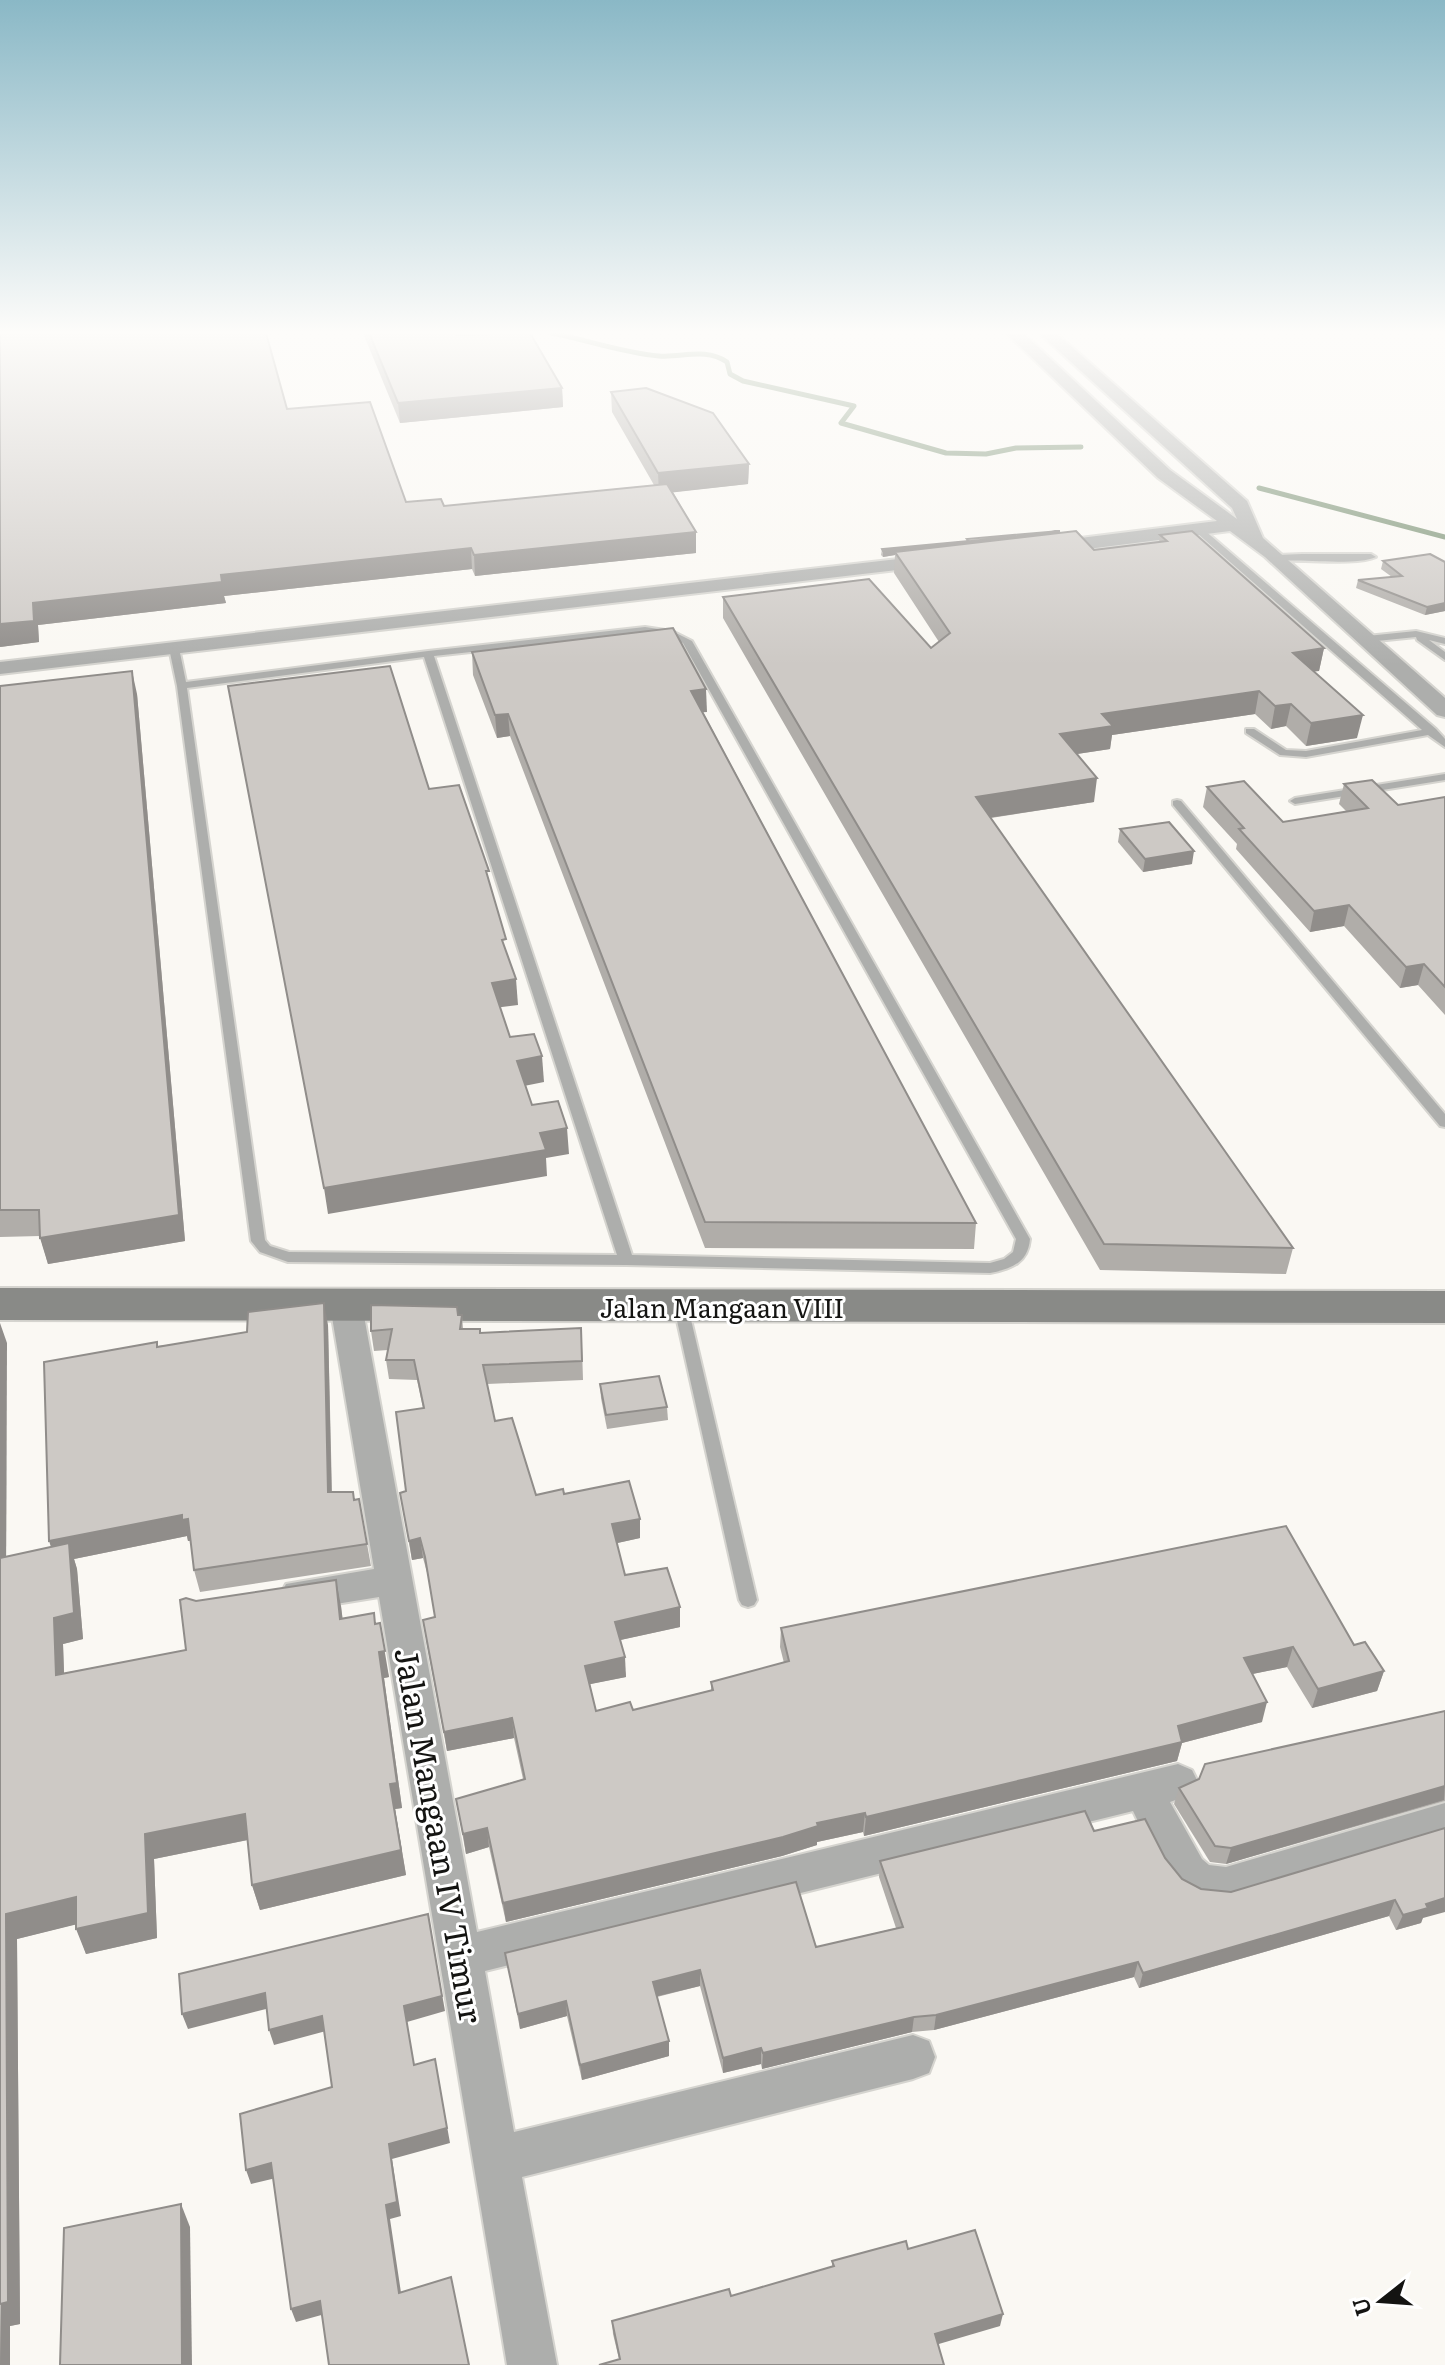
<svg xmlns="http://www.w3.org/2000/svg" width="1445" height="2365" font-family="Literata,serif">
<rect width="100%" height="100%" fill="#faf8f3"/>
<g fill="none" stroke-linecap="round" stroke-linejoin="round">
<g stroke="#748c6d" stroke-width="5">
<path d="M552,333C587,340 624,353 659,356C682,358 705,347 727,362L730,374L743,381L854,406L841,423L946,453L986,454L1016,448L1081,447"/>
<polyline points="1259,488 1445,537"/>
</g>
<defs>
<g id="lane">
<polygon points="1197,529 1203,529 1436,729 1445,739 1445,747 1428,735 1306,757 1280,755 1246,733 1246,729 1254,729 1286,750 1306,751 1422,730 1197,533"/>
<path d="M1302,554H1371L1376,557C1357,566 1302,559 1278,561L1273,558L1278,555Z"/>
<path d="M645,627L672,631L692,641L1030,1239C1028,1263 1011,1269 990,1273L626,1265L288,1262L260,1252L251,1241L177,686L169,648L174,645L179,648L186,682L428,651ZM645,633L667,636L683,643L1016,1239L1013,1252L1004,1259L990,1263L632,1255L434,656ZM424,657L617,1255L289,1252L270,1246L265,1240L187,688Z"/>
<polygon points="1416,631 1445,638 1445,644 1429,640 1445,652 1445,660 1417,640 1416,637 1367,642 1362,639 1367,636"/>
<polygon points="1445,774 1445,780 1295,804 1290,801 1295,798"/>
<polygon points="1177,800 1181,801 1445,1114 1445,1127 1440,1126 1173,805 1173,801"/>
<polygon points="681,1302 686,1303 688,1307 757,1600 754,1605 748,1607 742,1605 739,1600 674,1307 676,1303"/>
</g>
<g id="street">
<polygon points="1006,333 1023,333 1170,470 1237,519 1232,508 1039,333 1056,333 1247,501 1263,538 1445,698 1445,717 1437,715 1265,557 1230,531 1048,554 1041,552 1038,548 1041,544 1048,542 1217,521 1158,478"/>
<polygon points="933,555 940,557 943,561 940,565 0,674 0,662"/>
<path d="M346,1294L357,1297L362,1305L477,1932L1178,1764L1192,1770L1198,1782L1192,1794L1170,1802L1202,1859L1209,1865L1226,1867L1445,1803V1839L1226,1905C1213,1904 1200,1904 1188,1898C1165,1887 1145,1834 1133,1811L485,1971L514,2132L913,2035L929,2041L935,2057L929,2073L913,2079L522,2177L557,2365H507L379,1597L299,1610L286,1606L280,1595L286,1584L374,1569L330,1305L335,1297Z"/>
</g>
<polygon id="secondary" points="0,1288 1445,1291 1445,1323 0,1320"/>
</defs>
<use href="#lane" stroke="#d5d4cf" stroke-width="4"/>
<use href="#street" stroke="#d5d4cf" stroke-width="4"/>
<use href="#secondary" stroke="#d5d4cf" stroke-width="4"/>
<use href="#lane" fill="#adaeac" fill-rule="evenodd"/>
<use href="#street" fill="#adaeac" fill-rule="evenodd"/>
<use href="#secondary" fill="#898a87" fill-rule="evenodd"/>
</g>
<g fill="#b0ada9">
<polygon points="363,333 455,333 562,388 563,407 400,423"/>
<polygon points="611,392 749,464 748,484 673,492 696,532 696,553 475,576 472,569 224,596 226,603 38,625 39,642 0,647 287,409 406,502 444,506 654,485 612,412"/>
<polygon points="1060,531 1059,533 1094,550 1159,542 1160,535 1324,648 1319,671 1314,671 1357,738 1306,746 1286,726 1271,729 1255,714 1112,735 1110,749 1077,754 1094,802 991,818 1293,1248 1286,1274 1100,1270 723,618 723,597 931,648 939,642 894,573 895,555 883,557 881,555 882,549 966,541 967,539"/>
<polygon points="1383,561 1445,562 1445,611 1425,615 1356,588 1358,580 1392,577 1381,569"/>
<polygon points="472,652 707,712 703,712 976,1223 974,1249 705,1248 510,736 497,738 473,675"/>
<polygon points="0,686 137,694 185,1241 48,1264 40,1236 0,1237"/>
<polygon points="1344,784 1398,805 1445,797 1445,1015 1418,985 1400,988 1344,926 1310,932 1236,849 1237,844 1203,807 1207,787 1283,822 1347,812 1339,804"/>
<polygon points="1120,829 1192,864 1143,872 1118,842"/>
<polygon points="458,1315 462,1315 463,1329 480,1329 480,1333 582,1348 583,1380 487,1384 495,1421 536,1495 564,1494 640,1519 640,1538 617,1543 625,1575 680,1627 620,1640 626,1677 590,1684 596,1711 633,1710 711,1690 711,1682 784,1663 780,1647 781,1628 1354,1645 1384,1671 1377,1691 1312,1708 1287,1667 1252,1674 1262,1722 1182,1743 1177,1761 864,1836 863,1832 817,1842 817,1845 782,1856 506,1922 489,1847 466,1854 456,1799 523,1779 514,1738 447,1751 426,1640 435,1618 428,1576 423,1558 412,1560 400,1493 406,1491 423,1408 417,1380 389,1379 386,1360 388,1350 374,1351 371,1331"/>
<polygon points="328,1325 332,1492 354,1500 359,1499 371,1566 200,1592 194,1570 191,1541 188,1541 187,1536 74,1559 77,1569 83,1639 63,1644 64,1673 186,1650 196,1601 341,1606 342,1619 376,1624 389,1677 384,1678 402,1808 395,1809 406,1875 260,1910 252,1885 248,1840 154,1859 157,1938 86,1954 76,1924 17,1939 20,2324 10,2326 0,2365 7,1343 6,1557 51,1547 157,1342 158,1346"/>
<polygon points="600,1384 667,1407 668,1420 607,1429 601,1398"/>
<polygon points="1445,1711 1445,1801 1226,1864 1210,1862 1174,1804 1179,1788"/>
<polygon points="1445,1828 1421,1923 1396,1930 1389,1916 1139,1988 1134,1977 934,2030 912,2032 762,2069 761,2064 723,2073 700,1986 657,1997 669,2041 669,2056 582,2080 567,2016 520,2029 508,1968 505,1953 816,1947 896,1928 879,1877 880,1861 1094,1831 1165,1858 1182,1879 1201,1889 1231,1892"/>
<polygon points="908,2249 1000,2326 619,2359 613,2334 612,2321 731,2296 832,2267 832,2261"/>
</g>
<g fill="#908d8a">
<polygon points="562,388 563,407 400,423 398,403"/>
<polygon points="749,464 748,484 659,494 658,473"/>
<polygon points="1060,531 1059,536 895,552 895,555 883,557 883,551"/>
<polygon points="696,532 696,553 475,576 474,555"/>
<polygon points="471,548 472,569 224,596 226,603 38,625 39,642 0,647 0,624 33,603 221,575"/>
<polygon points="1445,603 1445,611 1425,615 1427,607"/>
<polygon points="1324,648 1319,671 1289,675 1293,653"/>
<polygon points="132,671 137,694 185,1241 48,1264 40,1238"/>
<polygon points="706,689 707,712 692,713 691,691"/>
<polygon points="1259,691 1255,714 1112,735 1110,749 1057,757 1060,734 1102,714"/>
<polygon points="1291,704 1286,726 1271,729 1275,706"/>
<polygon points="508,714 510,736 497,738 495,715"/>
<polygon points="1363,715 1357,738 1306,746 1311,723"/>
<polygon points="1097,778 1094,802 974,820 976,797"/>
<polygon points="1194,851 1192,864 1143,872 1145,859"/>
<polygon points="1349,905 1344,926 1310,932 1314,911"/>
<polygon points="1424,964 1418,985 1400,988 1406,967"/>
<polygon points="516,979 518,1005 494,1008 492,983"/>
<polygon points="542,1056 544,1082 519,1087 517,1061"/>
<polygon points="567,1128 569,1154 546,1158 547,1176 328,1214 324,1188 540,1133"/>
<polygon points="324,1303 328,1325 332,1513 328,1492"/>
<polygon points="0,1323 7,1343 6,1585 0,1570"/>
<polygon points="182,1515 188,1519 194,1540 188,1541 187,1536 74,1559 77,1569 83,1639 63,1644 65,1701 56,1675 54,1618 56,1562 49,1541"/>
<polygon points="640,1519 640,1538 613,1544 612,1524"/>
<polygon points="420,1538 423,1558 412,1560 409,1541"/>
<polygon points="336,1580 341,1606 346,1645 340,1619"/>
<polygon points="680,1607 680,1627 616,1641 615,1622"/>
<polygon points="380,1623 389,1677 384,1678 402,1808 395,1809 406,1875 260,1910 252,1885 390,1784 379,1652"/>
<polygon points="1293,1647 1287,1667 1238,1677 1244,1658"/>
<polygon points="625,1657 626,1677 586,1685 585,1666"/>
<polygon points="1384,1671 1377,1691 1312,1708 1318,1689"/>
<polygon points="1267,1702 1262,1722 1182,1743 1177,1761 864,1836 866,1817 1178,1726"/>
<polygon points="512,1718 514,1738 447,1751 444,1732"/>
<polygon points="1445,1786 1444,1800 1226,1864 1231,1848"/>
<polygon points="865,1813 863,1832 817,1842 817,1845 782,1856 506,1922 503,1903 817,1823"/>
<polygon points="245,1814 252,1839 154,1859 157,1938 86,1954 76,1929 145,1834"/>
<polygon points="487,1828 489,1847 466,1854 463,1834"/>
<polygon points="76,1897 86,1922 17,1939 20,2324 10,2326 10,2365 0,2365 6,1914"/>
<polygon points="1445,1898 1445,1912 1423,1918 1421,1923 1396,1930 1403,1915 1426,1904"/>
<polygon points="1395,1900 1389,1916 1139,1988 1143,1973"/>
<polygon points="428,1914 445,2011 407,2022 404,2006"/>
<polygon points="1138,1962 1134,1977 934,2030 936,2015"/>
<polygon points="700,1970 700,1986 654,1997 653,1982"/>
<polygon points="265,1993 270,2008 188,2029 182,2014"/>
<polygon points="566,2001 567,2016 520,2029 518,2014"/>
<polygon points="322,2016 326,2031 274,2045 269,2030"/>
<polygon points="914,2017 912,2032 762,2069 763,2053"/>
<polygon points="669,2041 669,2056 582,2080 580,2065"/>
<polygon points="761,2048 761,2064 723,2073 723,2058"/>
<polygon points="435,2059 450,2143 392,2159 401,2216 390,2219 403,2306 399,2293 386,2205 389,2144"/>
<polygon points="271,2163 276,2178 251,2184 246,2170"/>
<polygon points="181,2204 190,2227 192,2365 182,2365"/>
<polygon points="320,2301 325,2314 296,2322 291,2309"/>
<polygon points="1003,2314 1000,2326 932,2346 935,2334"/>
</g>
<g fill="#cdc9c5" stroke="#908d8a" stroke-width="2">
<polygon points="0,333 266,333 287,409 370,402 406,502 441,499 444,506 667,484 696,532 474,555 471,548 221,575 222,582 33,603 34,621 0,624"/>
<polygon points="369,333 455,333 456,335 530,333 562,388 398,403"/>
<polygon points="646,388 713,413 749,464 658,473 611,392"/>
<polygon points="1060,531 883,551 882,549 969,541 967,539"/>
<polygon points="1076,531 1094,550 1167,541 1160,535 1192,531 1324,648 1293,653 1363,715 1311,723 1291,704 1275,706 1259,691 1102,714 1113,726 1060,734 1097,778 976,797 1293,1248 1104,1244 723,597 869,579 931,648 950,633 895,552"/>
<polygon points="1430,554 1445,562 1445,603 1427,607 1358,580 1402,576 1383,561"/>
<polygon points="673,628 706,689 691,691 976,1223 705,1222 508,714 495,715 472,652"/>
<polygon points="390,666 429,789 459,785 489,871 486,871 506,939 502,940 516,979 492,983 510,1037 534,1034 542,1056 517,1061 532,1105 558,1101 567,1128 540,1133 546,1150 324,1188 228,686"/>
<polygon points="132,671 179,1215 40,1238 39,1210 0,1210 0,686"/>
<polygon points="1372,780 1398,805 1445,797 1445,987 1424,964 1406,967 1349,905 1314,911 1239,829 1244,828 1207,787 1244,781 1283,822 1368,808 1344,784"/>
<polygon points="1169,822 1194,851 1145,859 1120,829"/>
<polygon points="324,1303 328,1492 353,1492 354,1500 359,1499 367,1544 194,1570 188,1519 182,1520 182,1515 49,1541 44,1362 157,1342 157,1347 247,1332 248,1312"/>
<polygon points="371,1305 457,1307 458,1315 462,1315 460,1329 480,1329 480,1333 581,1328 582,1361 483,1365 495,1421 512,1418 536,1495 563,1489 564,1494 629,1481 640,1519 612,1524 625,1575 667,1568 680,1607 615,1622 625,1657 585,1666 596,1711 630,1702 633,1710 713,1690 711,1682 789,1661 781,1628 1286,1526 1354,1645 1365,1642 1384,1671 1318,1689 1293,1647 1244,1658 1267,1702 1178,1726 1182,1742 866,1817 865,1813 817,1823 818,1826 783,1837 503,1903 487,1828 463,1834 456,1799 525,1779 512,1718 444,1732 423,1620 435,1617 425,1557 420,1538 409,1541 400,1493 406,1491 396,1412 424,1408 414,1360 386,1360 392,1329 371,1331"/>
<polygon points="659,1376 667,1407 606,1415 600,1384"/>
<polygon points="69,1543 74,1613 54,1618 56,1675 186,1650 180,1600 186,1598 196,1601 336,1580 340,1619 374,1613 375,1624 380,1623 385,1651 379,1652 397,1783 390,1784 401,1850 252,1885 245,1814 145,1834 148,1913 76,1929 76,1897 6,1914 8,2302 0,2304 0,1558"/>
<polygon points="1445,1711 1445,1786 1231,1848 1215,1846 1179,1788 1199,1779 1205,1764"/>
<polygon points="1085,1811 1094,1831 1145,1819 1165,1858 1182,1879 1201,1889 1231,1892 1445,1828 1445,1898 1426,1904 1428,1908 1403,1915 1395,1900 1143,1973 1138,1962 936,2015 914,2017 763,2053 761,2048 723,2058 700,1970 653,1982 669,2041 580,2065 566,2001 518,2014 505,1953 796,1882 816,1947 903,1927 880,1861"/>
<polygon points="428,1914 442,1996 404,2006 414,2065 435,2059 447,2128 389,2144 397,2202 386,2205 399,2293 451,2277 469,2365 329,2365 320,2301 291,2309 271,2163 246,2170 240,2114 332,2087 322,2016 269,2030 265,1993 182,2014 179,1974"/>
<polygon points="181,2204 182,2365 60,2365 64,2228"/>
<polygon points="975,2230 1003,2314 935,2334 944,2365 599,2365 620,2359 612,2321 729,2289 731,2296 834,2266 832,2261 906,2241 908,2249"/>
</g>
<linearGradient id="sky" x2="0" y2="1"><stop stop-color="#8ab8c6"/><stop offset="0.5" stop-color="#fdfcfa"/><stop offset="1" stop-color="#fdfcfa" stop-opacity="0"/></linearGradient>
<rect width="1445" height="665" fill="url(#sky)"/>
<g text-anchor="middle" dominant-baseline="central" stroke-width="6" stroke-linejoin="round" paint-order="stroke">
<g font-size="26" fill="#141412" stroke="#fff">
<text x="722" y="1306">Jalan Mangaan VIII</text>
</g>
<g font-size="32" fill="#141412" stroke="#fff">
<text transform="translate(441 1835) rotate(80)">Jalan Mangaan IV Timur</text>
</g>
</g>
<g transform="translate(1381 2301) rotate(253)" stroke="#ffffff" stroke-width="6" paint-order="stroke">
<path d="M0-6L14 30L0 20L-14 30Z" fill="#141412"/>
<text y="-12" font-size="22" font-weight="bold" text-anchor="middle" fill="#141412">U</text>
</g>
</svg>
